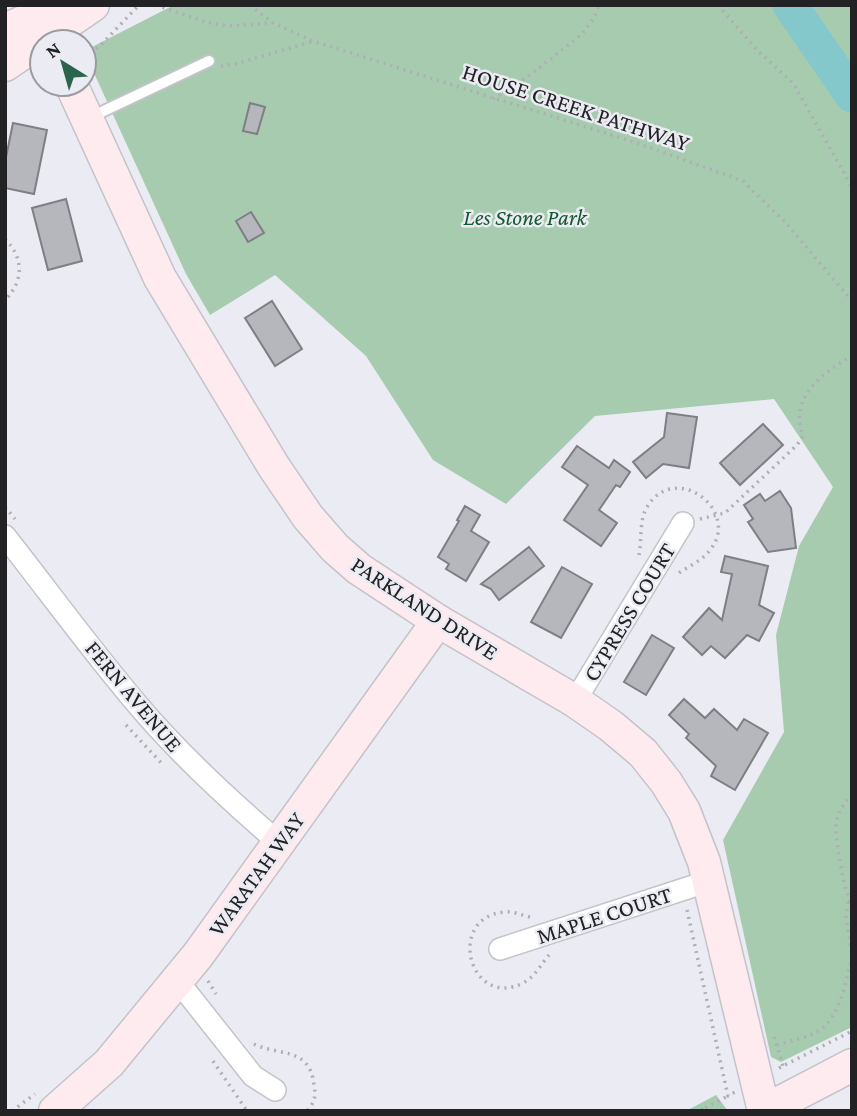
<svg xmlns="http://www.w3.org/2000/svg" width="857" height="1116" font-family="'Crimson Pro',serif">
<defs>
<pattern id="grass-tufts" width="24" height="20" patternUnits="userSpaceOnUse" patternTransform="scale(1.75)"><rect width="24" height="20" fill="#a7cbaf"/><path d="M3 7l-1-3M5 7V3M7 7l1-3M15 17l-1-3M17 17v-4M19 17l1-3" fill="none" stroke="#8fae96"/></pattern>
</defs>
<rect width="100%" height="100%" fill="#ebebf3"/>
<polygon fill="url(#grass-tufts)" points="716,1095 728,1111 686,1111"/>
<polygon fill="#a7cbaf" points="174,5 852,5 852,1027 781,1062 771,1057 723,840 784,732 776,635 799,546 833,487 774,399 595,416 506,504 433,460 366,356 275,275 210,315 186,274 88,60 92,47"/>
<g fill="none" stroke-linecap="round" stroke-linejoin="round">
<polyline stroke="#85c8cc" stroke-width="35" points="790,5 852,95"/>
</g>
<g fill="#b6b6bd" stroke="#7e7e84" stroke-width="2">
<polygon points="250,103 265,107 257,134 243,131"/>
<polygon points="13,123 47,130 34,194 5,188 5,162"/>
<polygon points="66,199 82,261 48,270 32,208"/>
<polygon points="251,212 264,233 248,242 236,221"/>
<polygon points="272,301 302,349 275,366 245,318"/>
<polygon points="667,413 697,417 689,468 663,464 646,478 633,462 664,437"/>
<polygon points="763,424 783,445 740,485 720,463"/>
<polygon points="577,446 609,468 614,460 630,472 620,487 616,485 599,510 617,523 601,546 564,520 588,485 562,467"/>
<polygon points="780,491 791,508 796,548 768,552 748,522 753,519 744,505 760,494 765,501"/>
<polygon points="465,506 480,515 471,531 489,542 466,581 446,569 449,564 438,557 459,521 457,520"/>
<polygon points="529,547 544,566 499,600 491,589 481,584"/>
<polygon points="725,556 768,566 759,605 774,613 759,641 747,635 725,658 711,646 702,655 683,637 709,608 722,620 732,574 721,572"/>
<polygon points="562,567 592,584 561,638 531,622"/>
<polygon points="652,635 674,648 646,695 624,682"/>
<polygon points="684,699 705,718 714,709 737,730 744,719 768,733 735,790 711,776 716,766 686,738 689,734 669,715"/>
</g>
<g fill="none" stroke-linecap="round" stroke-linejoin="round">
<defs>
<polyline id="lane" points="91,117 209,61"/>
<g id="street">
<path d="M5,536C49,592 91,650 137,704C179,754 228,799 278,842"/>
<polyline points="575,701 683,523"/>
<polyline points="500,949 709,881"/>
<polyline points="177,980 253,1076 275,1090"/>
</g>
<g id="secondary">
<polyline points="5,30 61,5"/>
<polyline points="5,65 93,5"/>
<polyline points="71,84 160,278 274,467 308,517 335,548 359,569 438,621 575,701 611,726 643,753 666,782 684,811 704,862 764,1111"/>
<polyline points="55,1111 109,1063 198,955 438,621"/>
<polyline points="764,1111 852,1065"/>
</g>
</defs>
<use href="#lane" stroke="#c3c3ca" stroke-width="14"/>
<use href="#street" stroke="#c3c3ca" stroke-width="24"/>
<use href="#secondary" stroke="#c3c3ca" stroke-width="35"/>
<g stroke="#aeaeb4" stroke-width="3.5" stroke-dasharray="2 5" stroke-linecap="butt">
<polyline points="156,5 206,22 228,26 271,23"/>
<polyline points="250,5 273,23 313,41 637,143 743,181 785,222 852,301"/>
<polyline points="718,5 757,50 793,83 852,187"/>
<polyline points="84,56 99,47 139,5"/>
<polyline points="221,66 235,64 311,42"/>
<polyline points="37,75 42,83"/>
<polyline points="493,99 530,75 581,35 594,18 599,5"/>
<path d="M5,239C24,258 24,281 5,300"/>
<polyline points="5,507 15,519"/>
<path d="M700,519L725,513L797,445L803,436C788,399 822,373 852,356"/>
<path d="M639,555C642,540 639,520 647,507C675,460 742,511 710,550C702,561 687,567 676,575"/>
<polyline points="126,725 164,766"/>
<path d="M852,794C844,803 839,811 836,823C834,833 845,897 852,905"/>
<polyline points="848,902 846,917 852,955"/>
<polyline points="687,910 728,1096 735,1092"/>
<path d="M530,917C521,915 513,911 504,912C445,918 470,1010 523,983C535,977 541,964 549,955"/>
<polyline points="208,981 216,994"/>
<polyline points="774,1037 783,1066"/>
<path d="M254,1044C277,1056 310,1046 314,1085C316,1096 315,1102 307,1111"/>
<path d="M777,1045C790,1041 807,1038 818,1031C841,1017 845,982 852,958"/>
<polyline points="213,1061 247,1111"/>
<polyline points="779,1068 852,1031"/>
<polyline points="12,1111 35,1094"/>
<polyline points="699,1111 728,1096"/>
</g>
<use href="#lane" stroke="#fff" stroke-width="10"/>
<use href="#street" stroke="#fff" stroke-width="21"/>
<use href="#secondary" stroke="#fdebef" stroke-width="32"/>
</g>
<g text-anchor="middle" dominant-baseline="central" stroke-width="5" stroke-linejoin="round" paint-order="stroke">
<g font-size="23" fill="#222225" stroke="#ebebf3">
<text transform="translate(576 107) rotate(18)">HOUSE CREEK PATHWAY</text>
<text transform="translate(425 608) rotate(33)">PARKLAND DRIVE</text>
<text transform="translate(629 612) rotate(-59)">CYPRESS COURT</text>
<text transform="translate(134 696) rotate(50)">FERN AVENUE</text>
<text transform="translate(256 874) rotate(-54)">WARATAH WAY</text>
<text transform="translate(604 915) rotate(-18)">MAPLE COURT</text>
</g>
<g font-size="23" font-style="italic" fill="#12582c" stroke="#ebebf3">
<text x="525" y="217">Les Stone Park</text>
</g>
</g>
<rect width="857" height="1116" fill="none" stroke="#222225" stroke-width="14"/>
<g transform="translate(63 63) rotate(323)"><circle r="33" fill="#ebebf3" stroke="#9b9ba1" stroke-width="2"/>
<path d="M0-5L12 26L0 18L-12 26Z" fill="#2b644c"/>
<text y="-10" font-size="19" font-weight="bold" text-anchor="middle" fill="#222225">N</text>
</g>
</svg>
